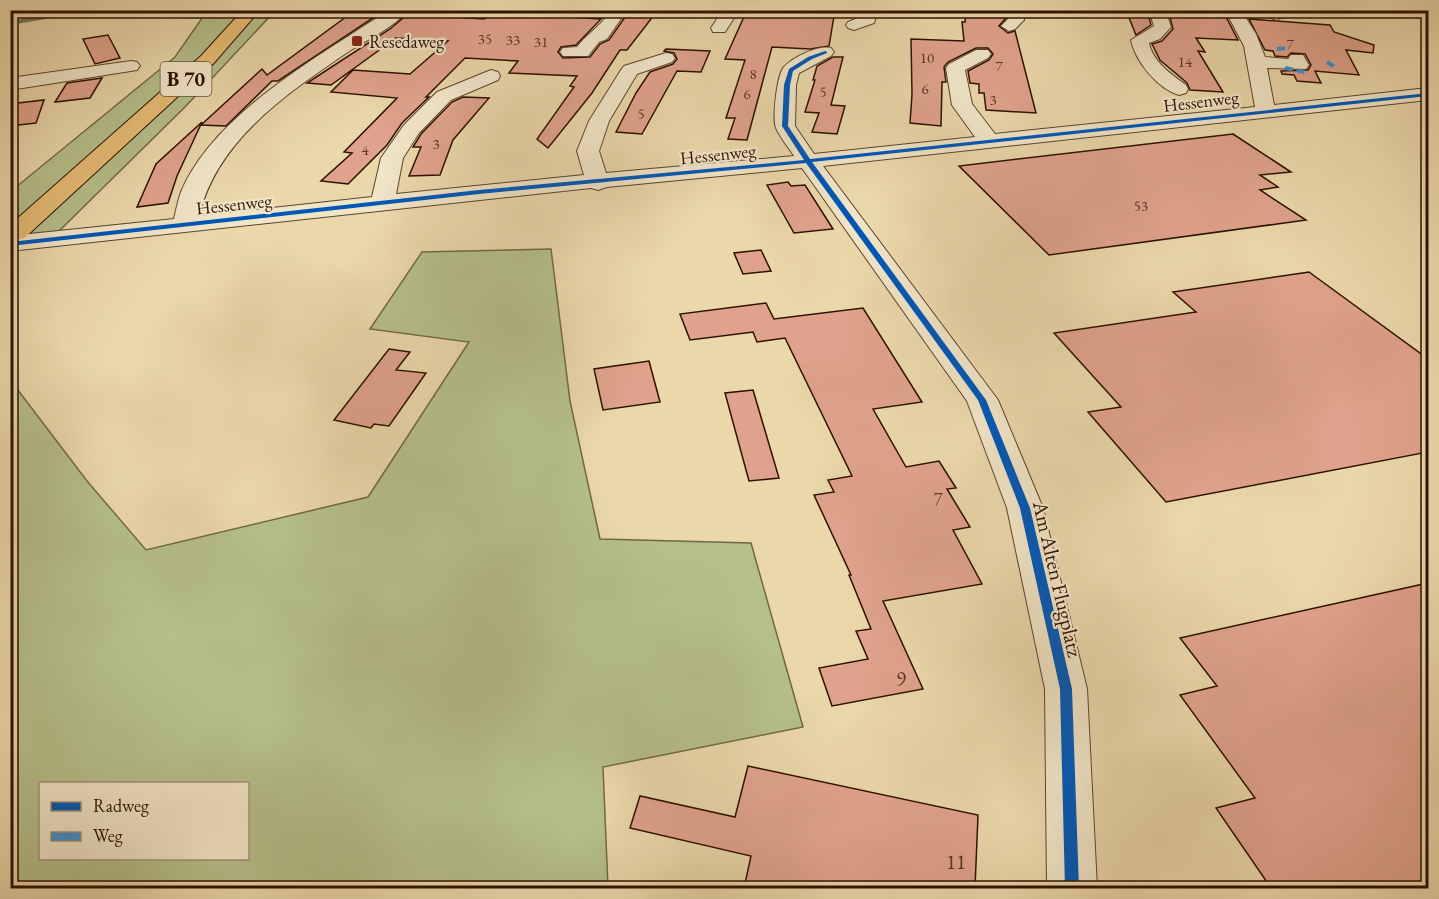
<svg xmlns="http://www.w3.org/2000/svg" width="1439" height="899" font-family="'EB Garamond',serif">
<rect width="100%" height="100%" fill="#ead7aa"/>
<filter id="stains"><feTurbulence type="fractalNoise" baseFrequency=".00333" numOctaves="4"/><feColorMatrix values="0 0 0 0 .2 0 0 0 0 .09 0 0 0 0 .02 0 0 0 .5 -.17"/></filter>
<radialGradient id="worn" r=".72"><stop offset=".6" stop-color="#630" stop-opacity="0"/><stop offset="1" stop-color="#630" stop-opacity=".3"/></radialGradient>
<g fill="#b5bf8a" stroke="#726845" stroke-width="1.5" fill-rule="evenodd">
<polygon points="207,11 275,11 185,107 57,233 11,237 10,192 175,57"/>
<path d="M551,249L570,401L600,539L751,543L803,727L603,767L608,888H11V381L87,481L146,550L368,497L469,342L370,329L422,252ZM40,784H248V858H40Z"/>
</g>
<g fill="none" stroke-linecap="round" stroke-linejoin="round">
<polyline stroke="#6e7567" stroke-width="4" points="10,23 87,10"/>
</g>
<g fill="#dfa28c" stroke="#2e1000" stroke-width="1.5">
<polygon points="493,10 558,12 567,17 601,19 576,45 561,47 558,52 563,58 590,57 600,44 609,40 630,10 658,10 627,50 620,50 592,93 548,148 537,139 574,87 570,86 577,76 509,73 518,61 465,58 426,97 429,97 402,123 387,145 348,184 321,181 352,153 344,152 397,98 331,92 353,70 410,74 448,41 396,38 331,85 307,83 390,29 408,14 484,19"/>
<polygon points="747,10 835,10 829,46 810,49 772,47 747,140 728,139 735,118 726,118 745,60 725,59"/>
<polygon points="966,10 1005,10 1006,18 999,26 1008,33 1015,31 1036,113 986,110 984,93 979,93 979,84 970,83 968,71 989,60 993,54 988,48 976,48 948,62 944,67 946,82 942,82 941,126 910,123 912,94 911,39 964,41 962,22 965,22"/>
<polygon points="1131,10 1147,10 1151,25 1136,35 1128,15 1133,15"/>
<polygon points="1168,10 1210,10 1214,16 1226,17 1238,40 1196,38 1205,52 1198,51 1223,92 1190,90 1187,83 1160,60 1152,44 1162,41 1173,29"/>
<polygon points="350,14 376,16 278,81 272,81 226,126 201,125 262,69 267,75"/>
<polygon points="1249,19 1330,25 1334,32 1374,45 1373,53 1346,50 1359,75 1315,71 1321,83 1297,81 1294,75 1282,74 1281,71 1308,70 1311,65 1305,54 1291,53 1287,57 1275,56 1273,51 1265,50"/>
<polygon points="108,35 120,58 95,64 83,39"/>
<polygon points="666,49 710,51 701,72 677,71 642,134 616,132 636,93 650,72 673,64 677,59 674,53 664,51"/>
<polygon points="833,57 843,57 831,105 845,106 837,134 812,132 819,113 805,112 815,80 813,80 817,66"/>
<polygon points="102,78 90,98 55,102 67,83"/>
<polygon points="463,97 489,98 453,140 440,175 409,176 421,147 413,147 421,134 452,102"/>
<polygon points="44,100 36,123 10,126 10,104"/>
<polygon points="202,122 177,176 168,203 137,207 156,164"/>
<polygon points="1233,134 1291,172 1260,175 1278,187 1260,190 1306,220 1049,255 959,166"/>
<polygon points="788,182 791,186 805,185 833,229 794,233 767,185"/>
<polygon points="761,250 771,271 743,274 734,253"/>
<polygon points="1309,272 1428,359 1428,452 1166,502 1088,412 1121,407 1054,333 1196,312 1173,292"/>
<polygon points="766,303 774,319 863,308 922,402 873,409 906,467 939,461 956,488 947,489 970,527 953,530 982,584 883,601 923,689 832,706 819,668 868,659 856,631 871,629 849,575 851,575 814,495 834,492 828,480 852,476 785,338 757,342 753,332 690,340 680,314"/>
<polygon points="389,349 410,352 396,370 426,373 389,426 374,424 371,428 334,420"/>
<polygon points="649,361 660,402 603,410 594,369"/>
<polygon points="753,390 779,478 749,481 725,393"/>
<polygon points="1428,583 1428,888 1271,888 1216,808 1255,798 1180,695 1217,686 1180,638"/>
<polygon points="748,766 978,815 975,888 744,888 751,856 630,828 640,796 735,817"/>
</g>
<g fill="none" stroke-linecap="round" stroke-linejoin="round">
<defs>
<g id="minor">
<path d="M389,10H408C394,27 369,39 351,50C289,92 217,139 199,216L372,197L381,158L404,125L437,92L491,70L498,72L500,76L498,80L451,100L419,133L403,158L396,194L584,175L577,151L589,121L621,70L624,66L666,53L672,54L675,58L672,62L637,74L609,121L599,151L606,173L794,156C788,147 780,137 776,128C772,119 777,74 784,67C793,57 818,45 831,48L834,52L831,56L799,73L796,85L795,126L814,154L975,137L952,105L946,68L949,64L976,50H988L991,54L988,58L965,70L972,104L995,134L1255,107L1244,46L1225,10H1241L1256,34L1265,57L1288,59L1291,55H1303L1309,65L1306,69L1267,68L1274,105L1428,88V100L823,166L998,400L1043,508L1087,689L1097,888H1047L1045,689L1007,508L967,401L802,168L607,187L598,190L591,188L10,251V236L174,219C176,210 178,200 181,192C213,114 321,55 389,10Z"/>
<path d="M559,10H627L607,39L599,42L588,56H563L560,52L563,48L577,47C586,35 597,29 606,17L567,15Z"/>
<polygon points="723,10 739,10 725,32 713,32 711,28"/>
<polygon points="862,10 878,10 874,23 854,30 848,28 846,25 848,22 860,17"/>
<polygon points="1007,10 1023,10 1024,20 1015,29 1009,31 1001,26 1008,19"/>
<path d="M1149,10H1165L1171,27L1160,39L1149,43C1153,62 1171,74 1186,85L1188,89L1186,93L1179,95C1158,89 1135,61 1131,40L1154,26Z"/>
<polygon points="1268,10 1284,10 1285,15 1277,20 1271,18"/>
<polygon points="131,61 137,62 140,66 137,70 10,90 10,78"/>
</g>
<polygon id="major" points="243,10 260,10 213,64 19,243 10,245 10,225 201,56"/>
</defs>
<use href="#minor" stroke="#5d422a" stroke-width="2"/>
<use href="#major" stroke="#2e1000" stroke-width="2"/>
<use href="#minor" fill="#f1e5c8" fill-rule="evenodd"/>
<use href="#major" fill="#e5bc75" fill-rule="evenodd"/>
<g stroke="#3c92d0" stroke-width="4" stroke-dasharray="8 4" stroke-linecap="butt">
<polyline points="1277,49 1289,48"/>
<polyline points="1327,62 1335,67"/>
<polyline points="1285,68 1305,72"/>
</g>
<defs>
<polygon id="cycleway" points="825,51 827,52 827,53 812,59 793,71 790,85 788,126 810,159 1428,93 1428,96 812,162 986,400 1030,508 1072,689 1079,888 1065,888 1060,689 1020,508 978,400 806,163 479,194 10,246 10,242 479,190 804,160 782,126 784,85 789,69 808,57"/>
</defs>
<use href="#cycleway" stroke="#f1e5c8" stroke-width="4"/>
<use href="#cycleway" fill="#0057b8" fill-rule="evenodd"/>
</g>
<rect fill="#8f2418" stroke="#f1e5c8" stroke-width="2" x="351" y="35" width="12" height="12" rx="3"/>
<g text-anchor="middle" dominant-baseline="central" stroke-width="4.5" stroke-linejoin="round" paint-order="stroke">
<g font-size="15" fill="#5a3423">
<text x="485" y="38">35</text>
<text x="513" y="39">33</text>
<text x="541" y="41">31</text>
<text x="1290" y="43">7</text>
<text x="927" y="57">10</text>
<text x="1185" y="61">14</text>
<text x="999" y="65">7</text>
<text x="753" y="73">8</text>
<text x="925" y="88">6</text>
<text x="823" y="91">5</text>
<text x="747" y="93">6</text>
<text x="993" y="99">3</text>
<text x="641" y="113">5</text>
<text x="436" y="143">3</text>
<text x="365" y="149">4</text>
<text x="1141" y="205">53</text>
</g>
<g font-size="18" fill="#2e1000" stroke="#f1e5c8" text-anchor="start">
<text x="369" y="41">Resedaweg</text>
</g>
<g font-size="18" fill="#2e1000" stroke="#f1e5c8">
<text transform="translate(1201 101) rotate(-7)">Hessenweg</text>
<text transform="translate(718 154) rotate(-6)">Hessenweg</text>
<text transform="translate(234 204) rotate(-6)">Hessenweg</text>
</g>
<g font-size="18" fill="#5a3423">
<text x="938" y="499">7</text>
</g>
<rect fill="#f1e5c8" stroke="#68503c" stroke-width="1.5" x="160.5" y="62" width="51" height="34" rx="4.5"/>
<g font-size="20" font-weight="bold" fill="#2e1000">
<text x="186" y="79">B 70</text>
</g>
<g font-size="21" fill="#2e1000" stroke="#f1e5c8">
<text transform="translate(1058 579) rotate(77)">Am Alten Flugplatz</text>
</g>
<g font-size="21" fill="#5a3423">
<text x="901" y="678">9</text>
<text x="956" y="861">11</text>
</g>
</g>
<rect width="1439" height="899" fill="none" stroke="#ead7aa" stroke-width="36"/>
<rect x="12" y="12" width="1415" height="875" fill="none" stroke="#2e1000" stroke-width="3"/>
<rect x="18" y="18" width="1403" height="863" fill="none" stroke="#2e1000" stroke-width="1.5"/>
<rect x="39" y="782" width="210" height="78" fill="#f1e5c8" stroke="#a39078" stroke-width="1.5"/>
<rect x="51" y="802" width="30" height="9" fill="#0057b8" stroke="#a39078" stroke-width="1.5"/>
<text x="93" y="812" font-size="18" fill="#2e1000">Radweg</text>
<rect x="51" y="832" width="30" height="9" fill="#3c92d0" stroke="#a39078" stroke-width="1.5"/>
<text x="93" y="842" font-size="18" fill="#2e1000">Weg</text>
<rect width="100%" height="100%" filter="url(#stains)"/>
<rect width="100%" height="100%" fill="url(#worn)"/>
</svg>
